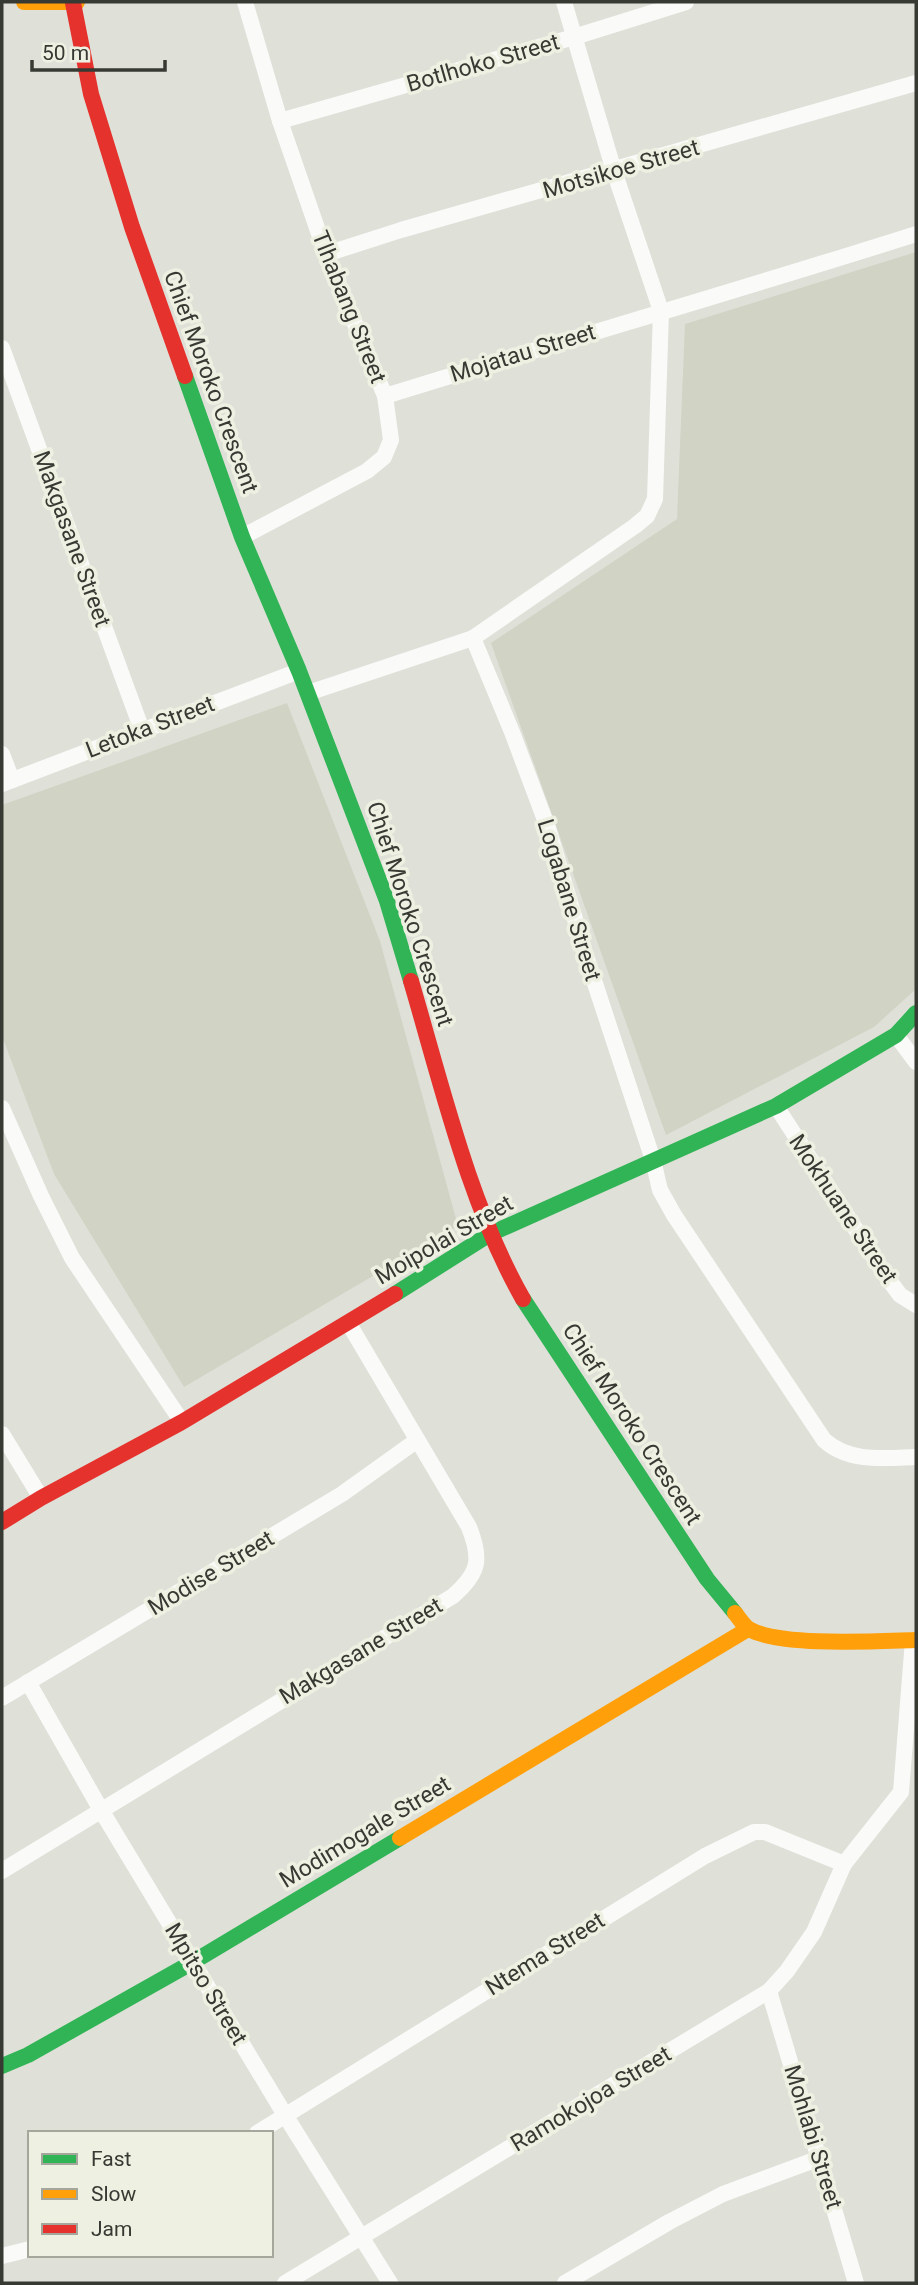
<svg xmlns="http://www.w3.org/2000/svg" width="918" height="2285" font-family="Roboto,sans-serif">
<rect width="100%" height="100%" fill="#dfe0d8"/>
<g fill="#d1d3c5">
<polygon points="916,252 916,989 874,1027 666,1135 491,643 677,519 685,324"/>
<polygon points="287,703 380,941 458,1226 184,1387 54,1174 2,1036 2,805"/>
</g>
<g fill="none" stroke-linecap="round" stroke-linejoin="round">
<g stroke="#fafaf9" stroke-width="16">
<polyline points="280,121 574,37 686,2"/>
<polyline points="326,254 401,230 916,83"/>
<polyline points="2,348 142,730"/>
<path d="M385,396C562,341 740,290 916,234"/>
<polyline points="242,537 367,471 384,457 391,440 385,396 326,254 280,121 245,2"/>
<path d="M473,638L512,732L548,828L585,953L653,1160L660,1190L674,1215L824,1440C849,1463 885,1458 916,1457"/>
<polyline points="308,693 473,638 635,526 647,516 655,499 661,311 614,171 564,2"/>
<polyline points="2,754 12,780"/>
<polyline points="2,784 299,671"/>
<polyline points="896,1035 916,1062"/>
<polyline points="776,1106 886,1276 900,1295 916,1305"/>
<polyline points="2,1108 41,1196 72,1258 182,1422"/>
<polyline points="2,1434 41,1498"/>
<polyline points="28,1682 101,1810 285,2115 390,2283"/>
<polyline points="2,1698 342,1494 416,1441"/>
<path d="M2,1871L453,1596C479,1573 482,1560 469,1527L349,1324"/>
<polyline points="769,1991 856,2283"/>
<polyline points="257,2133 705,1856 754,1832 765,1832 844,1864"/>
<polyline points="2,2256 30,2249"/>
<polyline points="285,2283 769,1991 787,1971 814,1932 844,1864 901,1792 913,1640"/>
<polyline points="565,2283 669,2222 723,2194 820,2158"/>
</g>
<g stroke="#30b455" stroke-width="16">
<polyline points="185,376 242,537 299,671 387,901 411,981"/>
<polyline points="395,1294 490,1234 776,1106 896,1035 916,1013"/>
<polyline points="523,1299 707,1579 735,1613"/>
<polyline points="2,2066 28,2055 193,1962 400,1838"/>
</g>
<g stroke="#ff9f0a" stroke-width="16">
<polyline points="24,2 77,2"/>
<path d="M735,1613C739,1618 744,1626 749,1629C780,1647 878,1641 916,1640"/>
<polyline points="400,1838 748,1629"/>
</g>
<g stroke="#e5322d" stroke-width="16">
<polyline points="73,3 91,94 132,227 185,376"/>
<path d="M411,981C442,1086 469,1204 523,1299"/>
<polyline points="2,1522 41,1498 182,1422 395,1294"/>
</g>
</g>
<g text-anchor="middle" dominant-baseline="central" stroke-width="7" stroke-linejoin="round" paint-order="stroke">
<g font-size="23" fill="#373933" stroke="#eef1e2">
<text transform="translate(483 63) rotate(-16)">Botlhoko Street</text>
<text transform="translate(621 169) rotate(-16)">Motsikoe Street</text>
<text transform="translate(349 307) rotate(68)">Tlhabang Street</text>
<text transform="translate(523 353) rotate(-17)">Mojatau Street</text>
<text transform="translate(211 382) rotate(70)">Chief Moroko Crescent</text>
<text transform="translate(72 539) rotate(70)">Makgasane Street</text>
<text transform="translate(150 727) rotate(-21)">Letoka Street</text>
<text transform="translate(569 900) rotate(73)">Logabane Street</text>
<text transform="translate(410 914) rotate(72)">Chief Moroko Crescent</text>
<text transform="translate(843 1209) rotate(56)">Mokhuane Street</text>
<text transform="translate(444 1240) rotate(-30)">Moipolai Street</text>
<text transform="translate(632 1424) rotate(57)">Chief Moroko Crescent</text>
<text transform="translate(211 1573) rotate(-31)">Modise Street</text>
<text transform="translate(361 1651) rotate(-31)">Makgasane Street</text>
<text transform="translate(365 1832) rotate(-31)">Modimogale Street</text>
<text transform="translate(545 1954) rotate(-32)">Ntema Street</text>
<text transform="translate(206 1984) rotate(59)">Mpitso Street</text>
<text transform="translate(591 2099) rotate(-31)">Ramokojoa Street</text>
<text transform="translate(813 2137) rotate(73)">Mohlabi Street</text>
</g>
</g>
<rect width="918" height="2285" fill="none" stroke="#373933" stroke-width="7"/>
<rect x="28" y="2131" width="245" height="126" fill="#eef1e2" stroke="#a5a79c" stroke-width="2"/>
<rect x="42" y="2154" width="35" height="10" fill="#30b455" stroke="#a5a79c" stroke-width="2"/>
<text x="91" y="2166" font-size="21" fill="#373933">Fast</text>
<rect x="42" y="2189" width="35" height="10" fill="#ff9f0a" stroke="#a5a79c" stroke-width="2"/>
<text x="91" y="2201" font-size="21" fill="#373933">Slow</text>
<rect x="42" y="2224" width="35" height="10" fill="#e5322d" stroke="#a5a79c" stroke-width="2"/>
<text x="91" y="2236" font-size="21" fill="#373933">Jam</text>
<path d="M32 60v10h133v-10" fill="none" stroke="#373933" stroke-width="3.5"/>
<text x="42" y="60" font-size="21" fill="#373933" stroke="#eef1e2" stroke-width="5" paint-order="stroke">50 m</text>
</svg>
